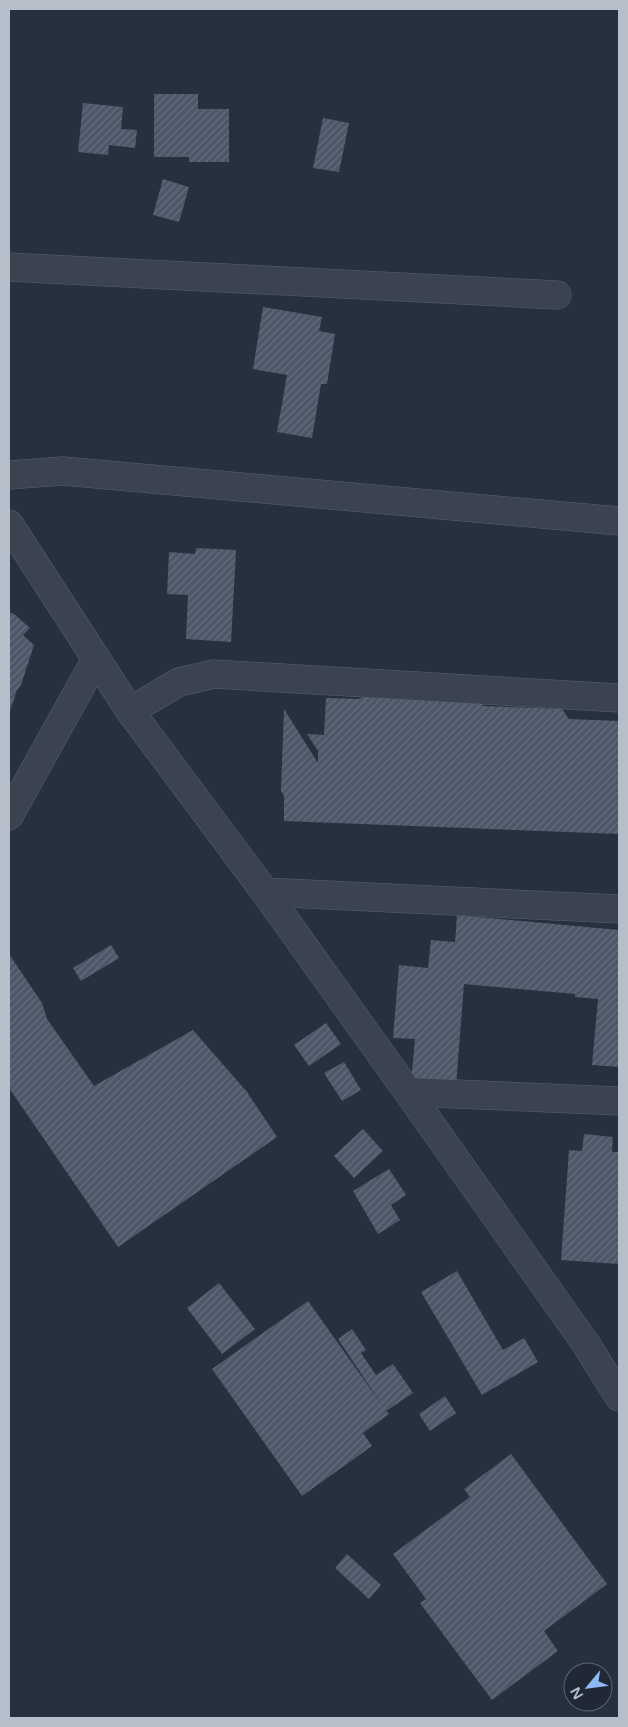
<svg xmlns="http://www.w3.org/2000/svg" width="628" height="1727" font-family="'Varela Round',sans-serif">
<defs>
<pattern id="building-hatch" width="6" height="6" patternUnits="userSpaceOnUse" patternTransform="scale(1.25)"><rect width="6" height="6" fill="#4c5868"/><path d="M-1 1l2-2M0 6l6-6M5 7l2-2" fill="none" stroke="#646e7c"/></pattern>
</defs>
<rect width="100%" height="100%" fill="#26313f"/>
<g fill="url(#building-hatch)">
<polygon points="154,94 198,94 198,109 229,109 229,162 189,162 189,157 154,157"/>
<polygon points="83,103 123,107 121,129 137,130 135,148 109,145 108,155 78,152"/>
<polygon points="323,118 349,123 339,172 313,168"/>
<polygon points="163,179 189,187 179,222 153,215"/>
<polygon points="263,307 322,317 319,331 335,334 327,384 321,384 312,438 277,432 287,375 253,369"/>
<polygon points="196,548 236,550 231,642 186,639 188,595 167,594 169,552 195,554"/>
<polygon points="9,612 14,614 30,628 23,635 34,645 21,685 17,690 9,714"/>
<polygon points="363,697 489,701 482,706 562,709 569,719 619,721 619,834 284,821 284,796 281,791 284,709 318,763 318,751 307,734 324,735 326,698 359,699"/>
<polygon points="457,915 619,930 619,1067 592,1065 598,999 575,997 575,994 464,984 456,1086 411,1082 415,1039 393,1038 399,965 428,968 431,940 455,942"/>
<polygon points="111,945 119,958 81,981 73,968"/>
<polygon points="9,954 42,1003 47,1019 94,1086 193,1030 247,1092 277,1137 118,1247 9,1088"/>
<polygon points="326,1023 341,1044 309,1066 294,1045"/>
<polygon points="344,1062 361,1090 342,1101 324,1073"/>
<polygon points="363,1129 383,1151 354,1178 334,1156"/>
<polygon points="584,1134 613,1137 612,1152 619,1152 619,1264 561,1260 569,1150 582,1151"/>
<polygon points="389,1169 406,1195 391,1205 400,1220 378,1234 353,1191"/>
<polygon points="457,1271 503,1350 524,1338 538,1362 482,1395 421,1292"/>
<polygon points="219,1283 255,1329 222,1354 187,1308"/>
<polygon points="308,1301 382,1405 338,1339 352,1329 366,1350 361,1353 376,1375 393,1364 413,1393 386,1411 389,1414 363,1433 372,1446 302,1496 212,1369"/>
<polygon points="445,1396 456,1413 430,1431 419,1414"/>
<polygon points="511,1454 607,1584 544,1631 558,1651 492,1700 420,1603 426,1599 393,1554 470,1497 464,1489"/>
<polygon points="347,1554 381,1585 369,1599 335,1568"/>
</g>
<g fill="none" stroke-linecap="round" stroke-linejoin="round">
<defs>
<g id="street">
<polyline points="9,267 557,295"/>
<polyline points="9,475 63,471 619,521"/>
<polyline points="9,524 130,711 265,892 408,1092 586,1344 619,1397"/>
<polyline points="130,711 179,682 214,674 619,698"/>
<polyline points="9,816 96,659"/>
<polyline points="265,892 619,909"/>
<polyline points="408,1092 619,1101"/>
</g>
</defs>
<use href="#street" stroke="#58616d" stroke-width="29"/>
<use href="#street" stroke="#3a434f" stroke-width="28"/>
</g>
<rect width="628" height="1727" fill="none" stroke="#b6beca" stroke-width="20"/>
<g transform="translate(588 1687) rotate(241)"><circle r="24" fill="#1f2834" stroke="#5b6470"/>
<path d="M0-4L9 19L0 12L-9 19Z" fill="#90b8f5"/>
<text y="-8" font-size="14" font-weight="bold" text-anchor="middle" fill="#b6beca">N</text>
</g>
</svg>
